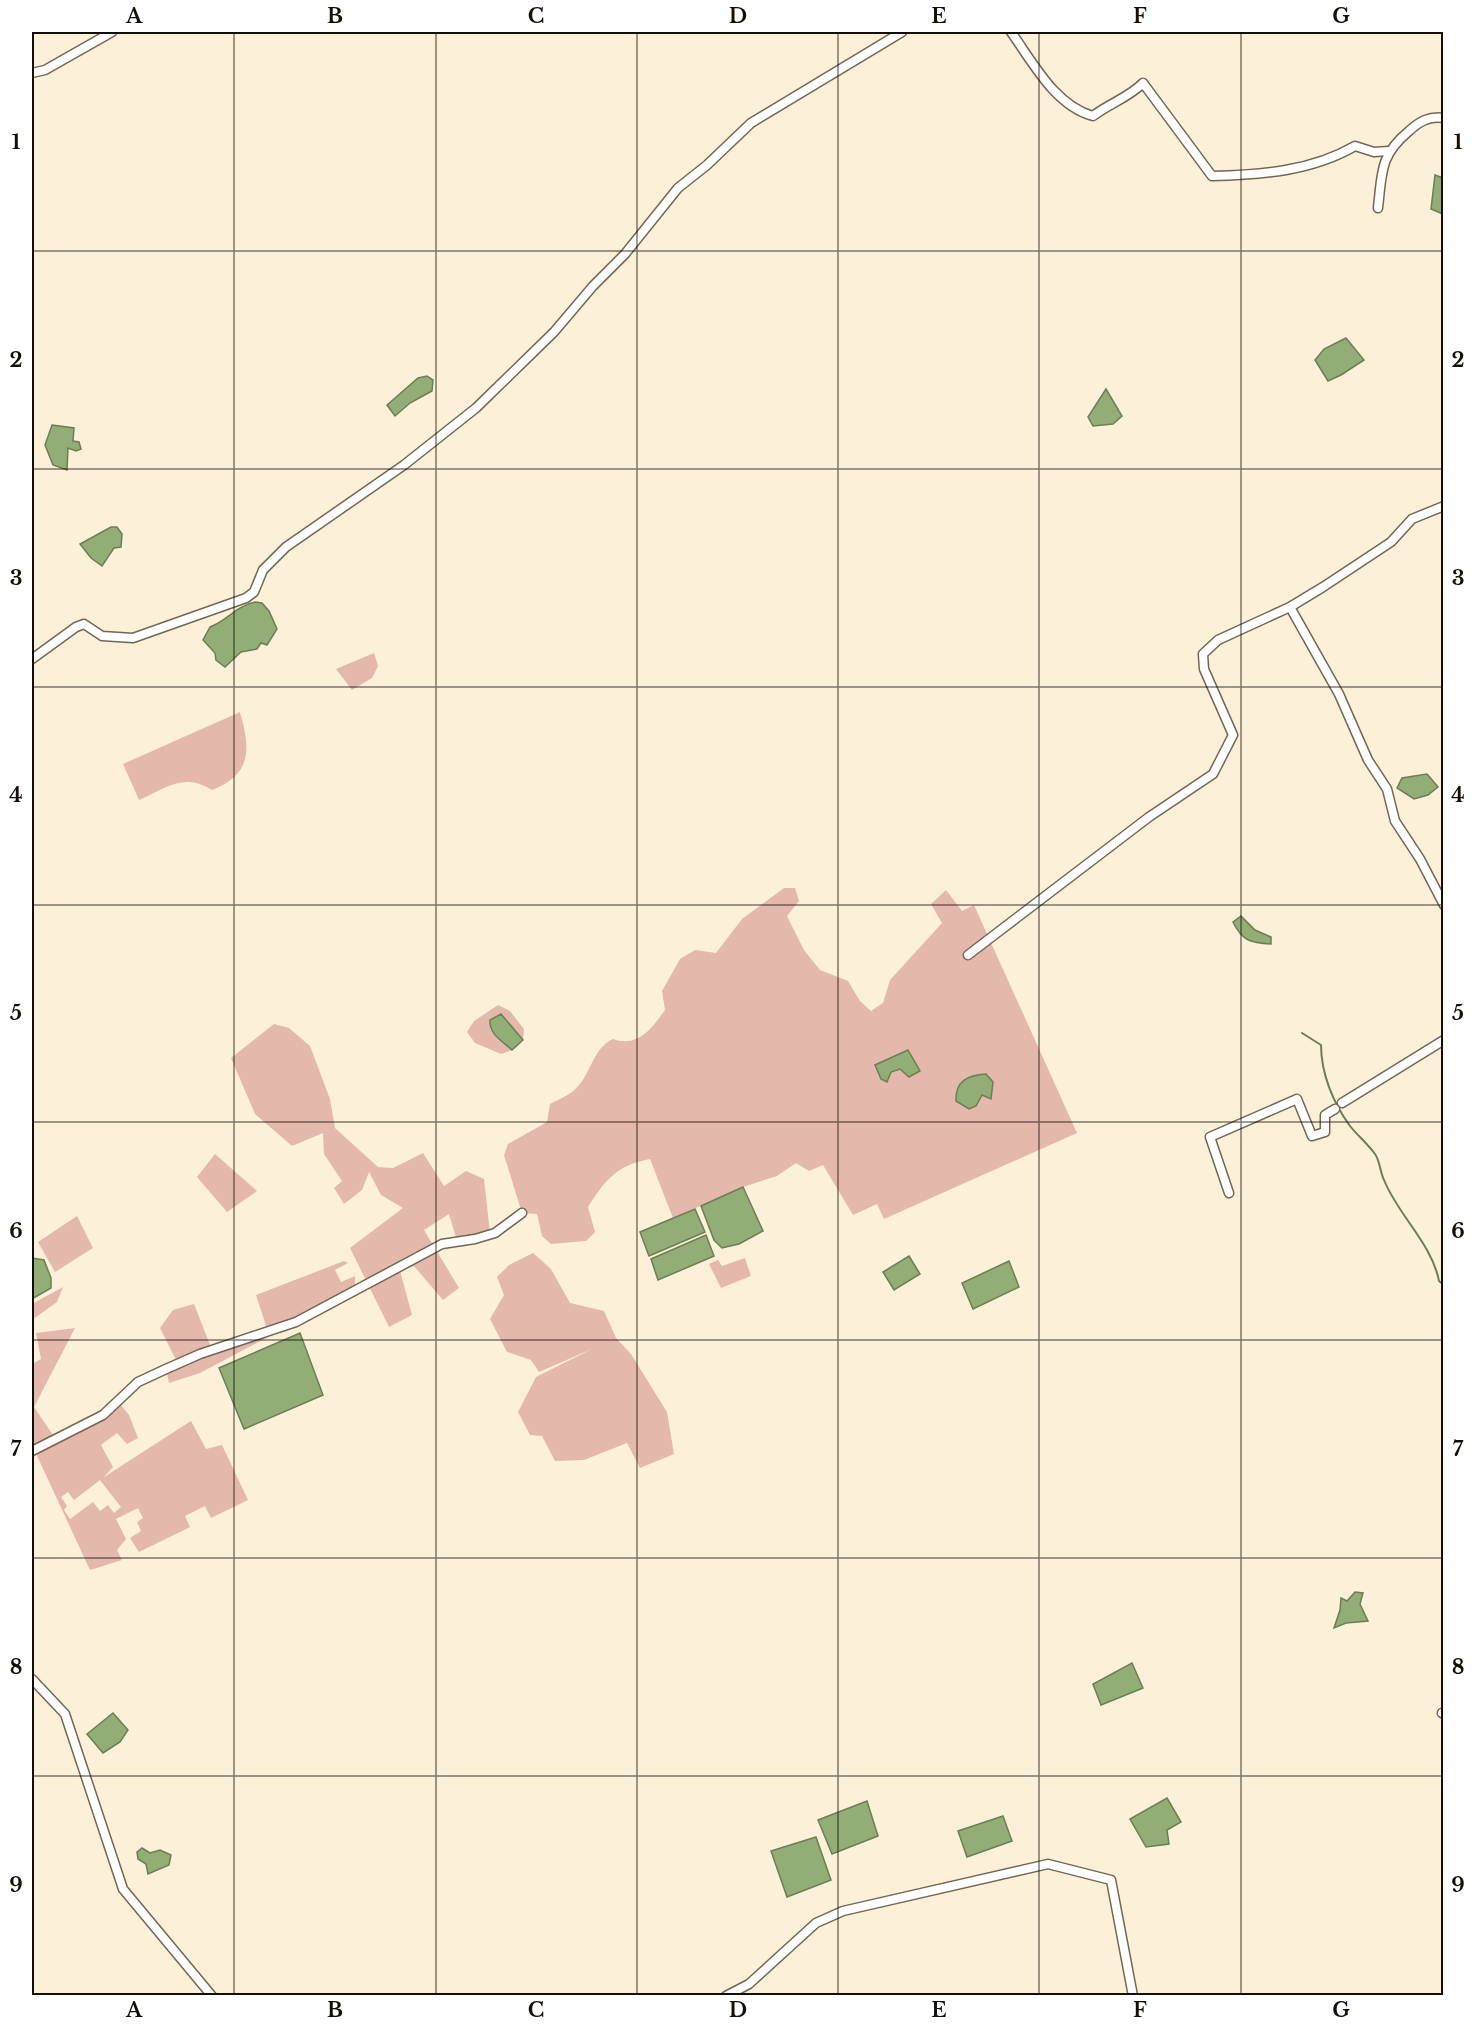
<svg xmlns="http://www.w3.org/2000/svg" width="1475" height="2027" font-family="'Libre Baskerville',serif">
<rect width="100%" height="100%" fill="#fdf0d8"/>
<g fill="#e5b8ac" fill-rule="evenodd">
<polygon points="374,653 378,666 372,678 352,690 336,669"/>
<path d="M240,712C250,748 253,774 212,790C184,772 166,788 139,800L123,764Z"/>
<path d="M784,888H795L799,901L787,916L804,950L820,970L848,981L860,1001L871,1011L883,1003L890,980L942,923L931,904L946,890L962,911L974,905L1077,1133L884,1219L877,1204L853,1215L823,1165L809,1171L796,1163L777,1176L743,1187L673,1218L650,1159C617,1165 605,1180 588,1207L595,1232L586,1241L551,1244L542,1236L537,1214L522,1213L504,1155L508,1144L547,1122L550,1104C557,1100 565,1097 572,1092C591,1078 591,1049 613,1039C638,1048 652,1028 665,1010L662,991L680,959L695,950L716,953L742,919Z"/>
<polygon points="498,1005 510,1011 524,1029 523,1040 512,1050 501,1054 475,1043 467,1032 474,1021"/>
<polygon points="274,1024 289,1028 310,1046 330,1099 335,1128 378,1167 393,1168 423,1153 444,1186 466,1171 484,1179 490,1233 457,1241 449,1214 424,1230 459,1288 443,1300 414,1266 400,1271 412,1315 389,1327 350,1248 403,1208 381,1195 369,1172 362,1190 344,1204 334,1188 342,1181 324,1154 323,1133 292,1146 255,1114 231,1058"/>
<polygon points="215,1154 257,1191 227,1212 197,1177"/>
<polygon points="77,1216 93,1248 55,1272 38,1242"/>
<polygon points="533,1253 551,1269 570,1303 604,1311 616,1338 631,1354 667,1412 674,1454 640,1468 627,1443 584,1460 555,1461 542,1436 530,1435 518,1412 536,1377 592,1349 539,1372 531,1360 507,1352 490,1319 504,1295 497,1277 509,1265"/>
<polygon points="745,1258 751,1276 721,1288 709,1264 718,1260 722,1266"/>
<polygon points="344,1261 348,1263 335,1270 341,1282 355,1276 355,1291 200,1373 169,1383 166,1369 178,1364 160,1328 173,1310 194,1304 212,1350 268,1332 256,1295"/>
<polygon points="63,1287 57,1302 32,1320 32,1304"/>
<path d="M75,1328L34,1407L55,1438L121,1405L129,1415L138,1438L127,1444L117,1433L101,1445L113,1467L104,1477L191,1421L206,1449L222,1445L248,1500L211,1518L205,1506L185,1516L190,1527L139,1552L130,1538L141,1531L137,1522L143,1518L138,1508L116,1519L126,1539L117,1550L122,1560L90,1570L32,1445V1364L41,1359L36,1333ZM100,1480L121,1507L114,1513L108,1505L100,1511L93,1502L70,1519L64,1510L67,1506L61,1497L68,1492L74,1500Z"/>
</g>
<g fill="#92ad76" stroke="#6c7e55" stroke-width="1.5">
<polygon points="1435,175 1443,178 1443,214 1431,209"/>
<polygon points="1346,338 1364,360 1341,375 1328,381 1315,360 1324,349"/>
<polygon points="427,376 433,380 432,391 410,403 395,416 387,405 418,378"/>
<polygon points="1106,389 1122,416 1113,424 1093,426 1088,417"/>
<polygon points="52,425 74,428 73,441 79,442 81,449 76,451 68,448 67,470 53,465 45,445"/>
<polygon points="111,527 117,527 122,534 121,547 114,548 102,566 91,558 80,544"/>
<path d="M255,602L262,603L269,611L277,629L267,645L261,643L257,649L241,652L225,667L216,660L215,653L203,640L210,627C228,620 236,606 255,602Z"/>
<polygon points="1427,774 1438,787 1428,795 1414,799 1397,788 1402,778"/>
<path d="M1241,916L1255,930L1271,937V944C1251,943 1242,941 1233,922Z"/>
<path d="M501,1014L523,1040L512,1050C502,1041 489,1034 490,1020Z"/>
<polygon points="908,1050 920,1071 909,1077 900,1069 891,1072 887,1082 881,1079 875,1065"/>
<path d="M986,1074L993,1082L991,1099L982,1095L976,1106L969,1109L956,1101C955,1081 968,1075 986,1074Z"/>
<polygon points="743,1187 763,1231 739,1244 722,1248 714,1240 701,1206"/>
<polygon points="695,1209 705,1232 649,1256 640,1232"/>
<polygon points="706,1235 714,1256 658,1280 651,1259"/>
<polygon points="909,1256 920,1274 894,1290 883,1272"/>
<polygon points="32,1258 44,1260 51,1278 51,1288 32,1299"/>
<polygon points="1009,1261 1019,1287 973,1309 962,1283"/>
<polygon points="300,1333 323,1395 244,1429 219,1368"/>
<polygon points="1355,1592 1363,1593 1360,1604 1368,1621 1346,1623 1334,1628 1340,1610 1341,1598 1347,1601"/>
<polygon points="1132,1663 1143,1688 1101,1705 1093,1684"/>
<polygon points="113,1713 128,1730 120,1742 103,1753 87,1734"/>
<polygon points="1167,1798 1181,1822 1167,1830 1169,1844 1146,1847 1130,1819"/>
<polygon points="867,1801 878,1836 832,1854 818,1820"/>
<polygon points="1003,1816 1012,1841 967,1857 958,1831"/>
<polygon points="816,1837 831,1880 787,1897 771,1851"/>
<polygon points="142,1848 150,1853 160,1850 171,1855 169,1865 148,1874 146,1864 138,1859 137,1852"/>
</g>
<g fill="none" stroke-linecap="round" stroke-linejoin="round">
<path stroke="#6c7e55" stroke-width="2" d="M1302,1033L1321,1045C1321,1073 1333,1103 1350,1126C1358,1136 1368,1144 1375,1154C1380,1161 1380,1172 1384,1180C1398,1215 1432,1244 1439,1281L1444,1285"/>
<defs>
<g id="minor">
<path d="M1011,32C1032,61 1055,106 1093,116C1110,103 1128,98 1143,83L1212,176C1261,175 1312,171 1355,146L1374,152L1389,151"/>
<polyline points="32,73 45,70 112,32"/>
<path d="M1378,208C1382,172 1380,155 1409,131C1420,121 1429,116 1444,118"/>
<polyline points="1290,607 1339,694 1368,760 1387,789 1395,821 1420,859 1444,905"/>
<polyline points="32,659 76,627 84,624 102,636 133,638 246,598 254,592 263,570 286,547 404,465 476,408 554,332 593,286 625,254 678,188 707,165 751,123 902,32"/>
<polyline points="968,955 1149,817 1213,774 1233,735 1204,669 1203,654 1218,640 1290,607 1323,587 1391,542 1412,519 1444,506"/>
<polyline points="1342,1103 1444,1040"/>
<polyline points="1229,1193 1210,1137 1297,1099 1312,1136 1325,1132 1325,1115 1335,1109"/>
<polyline points="32,1451 103,1415 138,1382 166,1369 200,1354 296,1322 442,1244 475,1239 495,1233 522,1213"/>
<polyline points="32,1679 65,1714 123,1889 212,1996"/>
<polyline points="1442,1713 1444,1714"/>
<polyline points="726,1996 749,1984 816,1923 843,1911 1048,1864 1111,1880 1133,1996"/>
</g>
</defs>
<use href="#minor" stroke="#736753" stroke-width="11"/>
<use href="#minor" stroke="#fff" stroke-width="8"/>
</g>
<path fill="none" stroke="#130f07" stroke-width="1.5" stroke-opacity="0.55" d="M234,32V1996M436,32V1996M637,32V1996M838,32V1996M1039,32V1996M1241,32V1996M32,251H1444M32,469H1444M32,687H1444M32,905H1444M32,1122H1444M32,1340H1444M32,1558H1444M32,1776H1444"/>
<rect width="1475" height="2027" fill="none" stroke="#ffffff" stroke-width="66"/>
<rect x="33" y="33" width="1409" height="1961" fill="none" stroke="#130f07" stroke-width="2"/>
<g font-size="20" text-anchor="middle" font-weight="bold" fill="#130f07">
<text x="134" y="23">A</text>
<text x="335" y="23">B</text>
<text x="536" y="23">C</text>
<text x="738" y="23">D</text>
<text x="939" y="23">E</text>
<text x="1140" y="23">F</text>
<text x="1341" y="23">G</text>
<text x="16" y="149">1</text>
<text x="1458" y="149">1</text>
<text x="16" y="367">2</text>
<text x="1458" y="367">2</text>
<text x="16" y="585">3</text>
<text x="1458" y="585">3</text>
<text x="16" y="802">4</text>
<text x="1458" y="802">4</text>
<text x="16" y="1020">5</text>
<text x="1458" y="1020">5</text>
<text x="16" y="1238">6</text>
<text x="1458" y="1238">6</text>
<text x="16" y="1456">7</text>
<text x="1458" y="1456">7</text>
<text x="16" y="1674">8</text>
<text x="1458" y="1674">8</text>
<text x="16" y="1892">9</text>
<text x="1458" y="1892">9</text>
<text x="134" y="2017">A</text>
<text x="335" y="2017">B</text>
<text x="536" y="2017">C</text>
<text x="738" y="2017">D</text>
<text x="939" y="2017">E</text>
<text x="1140" y="2017">F</text>
<text x="1341" y="2017">G</text>
</g>
</svg>
